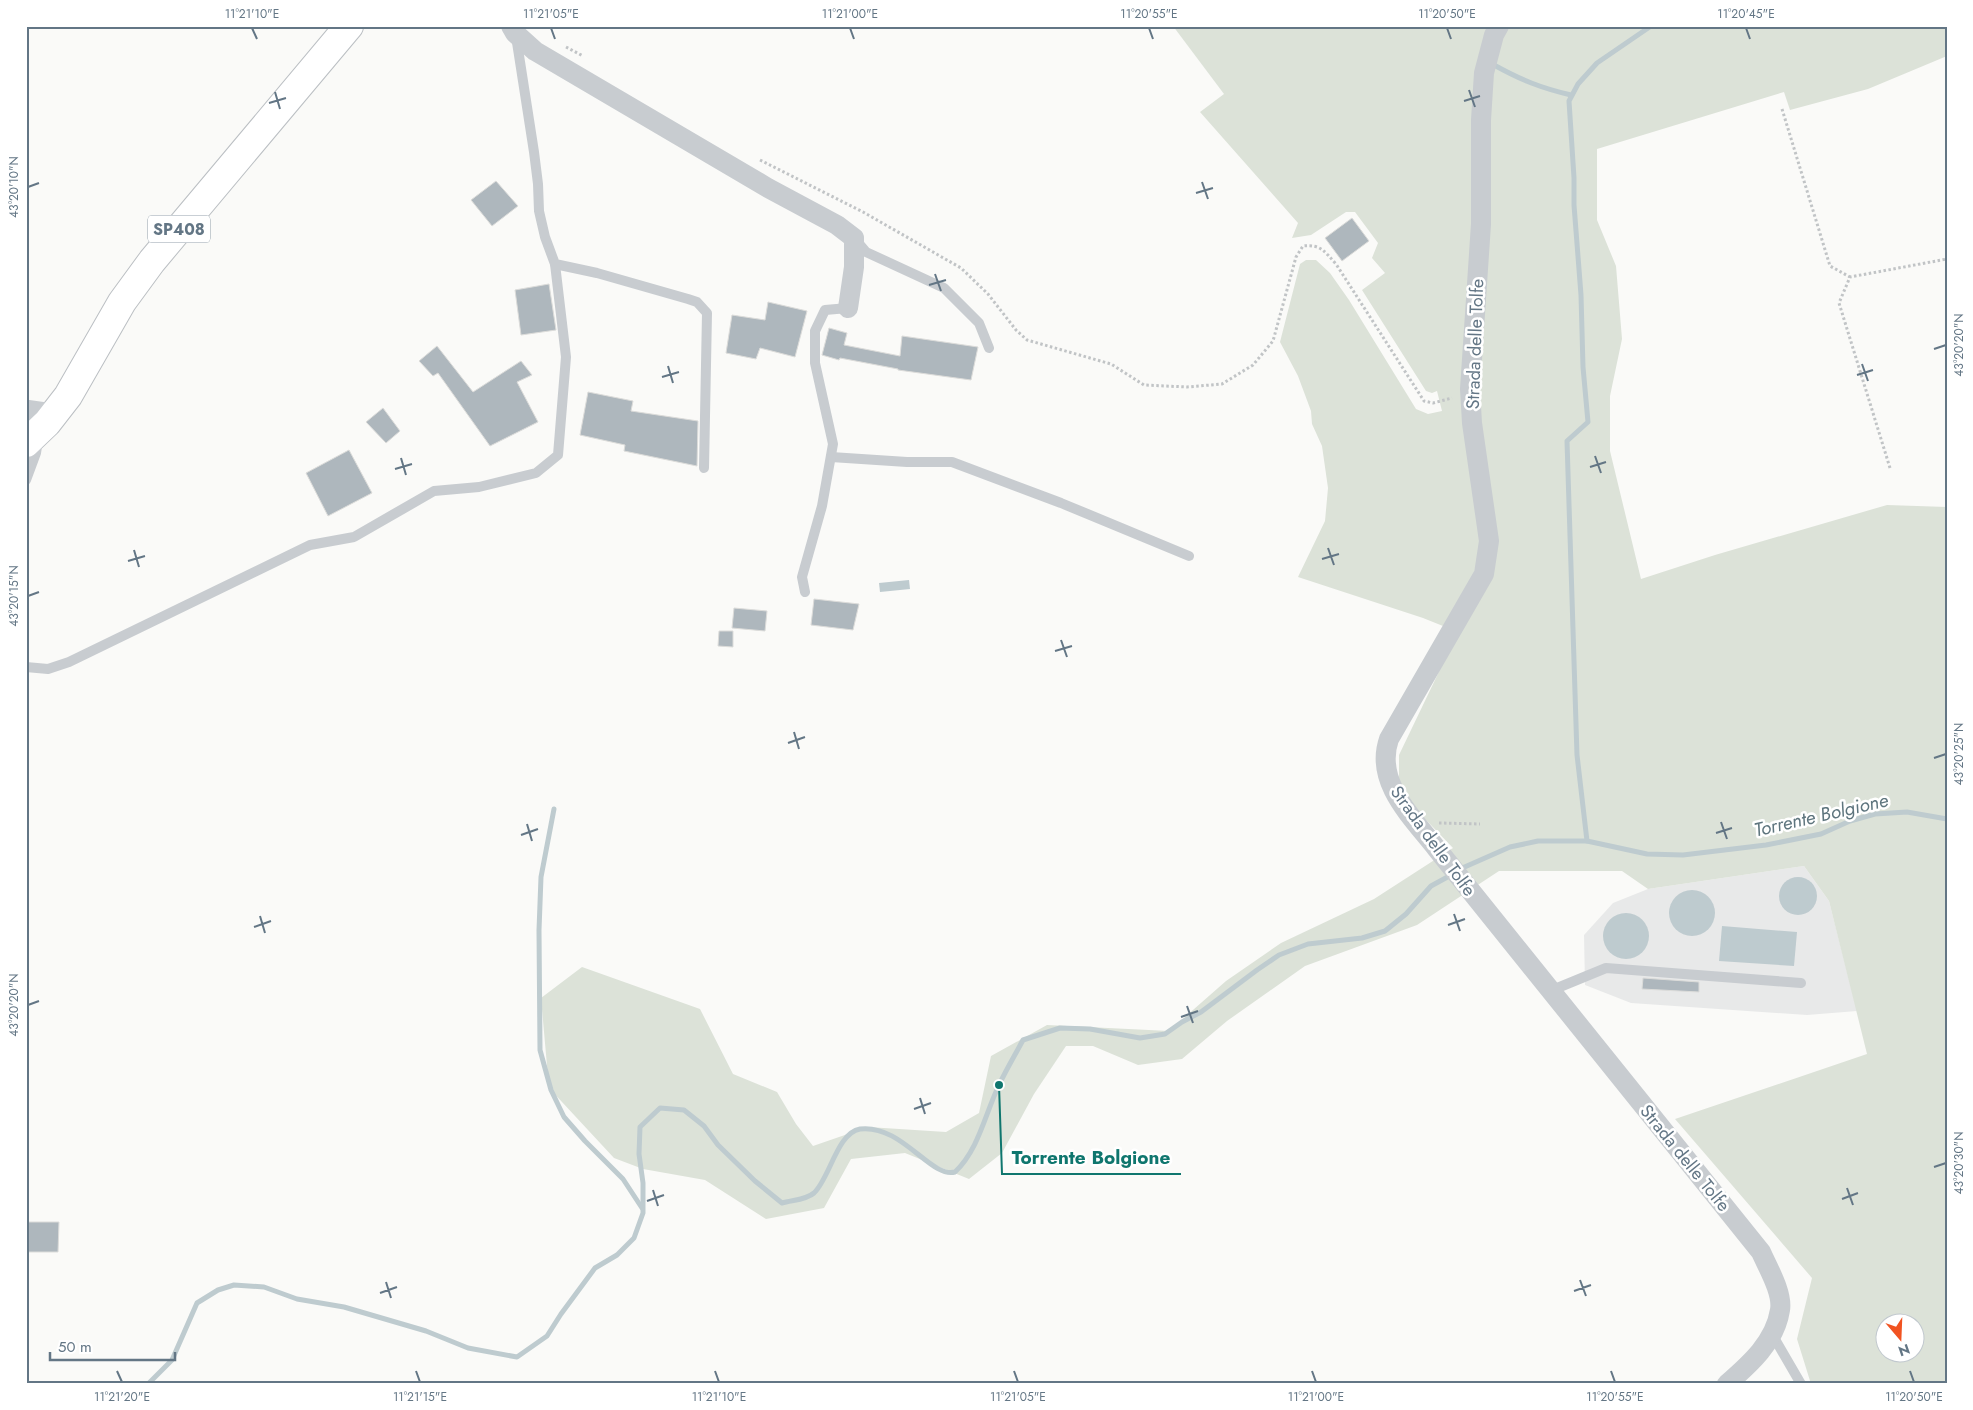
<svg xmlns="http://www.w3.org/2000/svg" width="1973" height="1410" font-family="Jost,sans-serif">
<rect width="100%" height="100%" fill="#fafaf8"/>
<polygon fill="#e8e9e9" points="1804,866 1829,901 1857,1011 1807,1015 1631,1003 1585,985 1584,935 1613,903 1648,889"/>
<path fill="#dce2d8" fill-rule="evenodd" d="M1173,26H1947V56L1868,89L1790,110L1784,92L1597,149V220L1616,266L1622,339L1610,396V451L1641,579L1715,555L1887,505L1947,507V1384H1811L1797,1339L1812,1278L1675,1119L1867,1054L1829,901L1804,866L1648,889L1622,871H1499L1417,925L1305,966L1227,1021L1182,1059L1138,1065L1093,1046H1066L1034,1094L1002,1153L969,1179L905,1153L851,1159L824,1208L766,1219L705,1180L643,1169L614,1158L549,1088L541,998L582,967L700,1009L733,1074L777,1092L796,1124L813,1146L868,1127L946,1132L979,1113L991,1056L1047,1025L1169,1031L1226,981L1281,943L1374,899L1453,848L1404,797L1399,781V755L1458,632L1423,618L1298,577L1325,521L1328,488L1322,446L1312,424L1311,411L1298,376L1280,342L1300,264L1306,260H1316L1330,273L1349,300L1416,409L1428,414L1442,411L1437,391L1432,393L1426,391L1362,290L1385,273L1372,258L1378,243L1355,212H1346L1311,235L1292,238L1298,223L1200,112L1224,94ZM1886,1322H1916V1352H1886Z"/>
<g fill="#becbcf">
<polygon points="909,580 910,589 880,592 879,583"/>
<circle cx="1798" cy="896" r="19"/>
<circle cx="1692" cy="913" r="23"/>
<circle cx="1626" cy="936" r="23"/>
<polygon points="1722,926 1797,932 1794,966 1719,961"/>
</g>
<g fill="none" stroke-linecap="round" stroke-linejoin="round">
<g stroke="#becbcf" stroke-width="5">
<path d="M1494,65C1521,80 1541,88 1571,95"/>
<polyline points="554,809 541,877 539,930 540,1050 551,1090 564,1117 585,1141 623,1179 642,1208"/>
<polyline points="1587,841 1577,755 1567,441 1588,422 1583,367 1581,295 1574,205 1574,178 1569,101 1578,84 1597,63 1651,26"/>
<polyline points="1460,869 1510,847 1538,841 1587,841 1647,854 1683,855 1766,845 1821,834 1850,821 1875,814 1907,812 1947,819"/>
<path d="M148,1384L172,1360L197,1303L218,1290L234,1285L264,1287L297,1299L344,1307L426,1331L468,1348L517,1357L547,1336L561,1314L595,1268L617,1255L634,1238L643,1213V1183L639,1154L640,1127L660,1108L684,1110L704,1126L718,1145L755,1181L782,1203C792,1200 806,1200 814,1193C830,1178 837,1133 860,1129C902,1124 931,1179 955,1172C979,1149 985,1114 999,1085C1006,1070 1015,1055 1023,1040L1060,1028L1090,1029L1140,1038L1165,1034L1182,1022L1201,1012L1257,970L1279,955L1308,944L1362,938L1385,931L1406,914L1431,886L1453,874"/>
</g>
</g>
<g fill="#aeb7bd" stroke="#dcdcda">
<polygon points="496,181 518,206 492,226 471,200"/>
<polygon points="1352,218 1369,241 1342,261 1325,238"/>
<polygon points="549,284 556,330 521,335 515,290"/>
<polygon points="768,302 807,311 795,357 760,348 756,359 726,353 732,315 765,320"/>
<polygon points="829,328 847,333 844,345 900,356 902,336 978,347 971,380 898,370 898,369 840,358 839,360 822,355"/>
<polygon points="437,346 473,392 521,361 532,375 517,382 538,422 490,446 438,373 433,376 419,361"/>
<polygon points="588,392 633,401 631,411 698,421 697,466 624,451 625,445 580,435"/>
<polygon points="383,408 400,431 386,443 366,422"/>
<polygon points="349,450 372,493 328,516 306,473"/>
<polygon points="814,599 859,604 853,630 811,625"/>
<polygon points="734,608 767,611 765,631 732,628"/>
<polygon points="719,631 733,631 733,647 718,646"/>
<polygon points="1643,978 1699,982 1699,992 1642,989"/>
<polygon points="26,1222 59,1222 58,1252 26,1252"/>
</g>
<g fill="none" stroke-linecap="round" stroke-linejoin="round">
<defs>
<polyline id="primary" points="26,443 47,423 68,396 122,302 152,261 349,26"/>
</defs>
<use href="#primary" stroke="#bbbfc3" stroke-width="30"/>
<g stroke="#c1c4c6" stroke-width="3" stroke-dasharray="2.5 2.5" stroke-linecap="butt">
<polyline points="566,47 583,56"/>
<polyline points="1782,109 1830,266 1850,277"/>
<path d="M760,160L863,212L961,268L988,294L1016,330L1027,340L1111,364L1144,385L1187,387L1222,384L1253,365L1273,341L1296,257L1303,246C1321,244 1325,252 1336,264L1424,401L1433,403L1452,398"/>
<polyline points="1890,468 1839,303 1850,277 1947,259"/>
<polyline points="1439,823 1480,824"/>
</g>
<g stroke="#c8ccd0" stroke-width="10">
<polyline points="516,36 534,152 538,184 539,211 545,237 555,264 597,273 688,299 697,302 707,313 704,468"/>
<polyline points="855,239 866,252 944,288 979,323 989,348"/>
<polyline points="831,457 907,462 952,462 1061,503 1189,556"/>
<polyline points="26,480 36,453 38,440"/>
<polyline points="805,592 802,577 822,506 833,444 815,363 815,331 825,310 848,308"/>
<polyline points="26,667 48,669 69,662 310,545 354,537 434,491 479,487 536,473 558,455 566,357 555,264"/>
<polyline points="1550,991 1606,968 1801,983"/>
<polyline points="1772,1334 1801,1384"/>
</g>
<g stroke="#c8ccd0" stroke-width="20">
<polyline points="511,26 515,33 535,51 768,188 837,225 854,238 854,267 848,308"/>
<path d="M1499,26L1494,35L1484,73L1481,120V224L1470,389L1472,423L1489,541L1484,574L1389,739C1374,782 1412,817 1437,849L1761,1252C1768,1268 1783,1293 1780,1310C1775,1342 1750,1364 1727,1384"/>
</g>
<polyline stroke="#c8ccd0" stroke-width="25" points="26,412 54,416"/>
<use href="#primary" stroke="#fff" stroke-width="28"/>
</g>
<path fill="none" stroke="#637685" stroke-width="2" d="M252,28L257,39M551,28L555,39M850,28L854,39M1149,28L1153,39M1447,28L1451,39M1746,28L1750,39M1469,90L1475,107M275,92L280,109M1464,101L1480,96M269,103L286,98M1202,182L1208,199M28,187L39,183M1196,193L1213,188M935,274L941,291M929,285L946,280M1934,349L1946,345M1862,364L1868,381M668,366L673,383M1857,375L1873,370M662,377L679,372M1595,456L1601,473M401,458L406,475M1590,467L1606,462M395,469L412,464M1328,548L1334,565M134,550L139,567M1322,559L1339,554M128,561L145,556M28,596L39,592M1061,640L1067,657M1055,651L1072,646M794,732L799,749M788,743L805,737M1934,758L1946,754M1721,822L1727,839M527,824L532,841M1716,833L1732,828M521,835L538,829M1454,914L1460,931M260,916L265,933M1448,925L1465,919M254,927L271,921M28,1005L39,1001M1187,1006L1193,1023M1181,1017L1198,1011M920,1098L925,1114M914,1109L931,1103M1934,1167L1946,1163M1847,1188L1853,1205M653,1190L658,1206M1842,1199L1858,1193M647,1201L664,1195M1580,1280L1586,1296M386,1282L391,1298M1574,1291L1591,1285M380,1293L397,1287M117,1371L122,1382M416,1371L420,1382M715,1371L719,1382M1014,1371L1018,1382M1312,1371L1316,1382M1611,1371L1615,1382M1910,1371L1914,1382"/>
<g text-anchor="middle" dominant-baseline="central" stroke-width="5" stroke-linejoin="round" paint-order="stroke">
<rect fill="#fff" stroke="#929faa" stroke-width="1" x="148" y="215.5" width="62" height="27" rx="4"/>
<g font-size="16" font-weight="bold" fill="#637685">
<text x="179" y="229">SP408</text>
</g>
<g font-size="18" fill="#637685" stroke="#fff">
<text transform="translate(1475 344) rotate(-88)">Strada delle Tolfe</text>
<text transform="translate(1433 841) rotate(54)">Strada delle Tolfe</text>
<text transform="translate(1685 1158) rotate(51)">Strada delle Tolfe</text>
</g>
<g font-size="19" font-style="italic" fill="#5e757e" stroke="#fff">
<text transform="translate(1821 815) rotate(-13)">Torrente Bolgione</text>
</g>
</g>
<path fill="none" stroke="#0f766e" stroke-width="2" d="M999 1085L1002 1174H1181"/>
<circle fill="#0f766e" stroke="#fff" stroke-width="2" cx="999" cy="1085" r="5"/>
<g font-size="19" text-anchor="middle" font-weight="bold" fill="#0f766e" stroke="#fff" stroke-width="5" stroke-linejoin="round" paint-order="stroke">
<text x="1091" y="1164">Torrente Bolgione</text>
</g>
<rect width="1973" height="1410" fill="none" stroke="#ffffff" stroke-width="55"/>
<g transform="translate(1900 1338) rotate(161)"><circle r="24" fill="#ffffff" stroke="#c1c8ce"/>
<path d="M0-4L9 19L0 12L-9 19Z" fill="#f15321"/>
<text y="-8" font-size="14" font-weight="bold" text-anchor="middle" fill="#637685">N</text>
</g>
<path d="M50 1352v8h125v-8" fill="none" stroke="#637685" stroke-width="2.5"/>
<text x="58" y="1352" font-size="15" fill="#637685" stroke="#ffffff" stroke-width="4" paint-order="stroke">50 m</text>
<rect x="28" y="28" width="1918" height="1354" fill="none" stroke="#637685" stroke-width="2"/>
<g font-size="12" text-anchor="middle" fill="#637685">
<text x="252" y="18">11°21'10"E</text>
<text x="551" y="18">11°21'05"E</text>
<text x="850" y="18">11°21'00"E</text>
<text x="1149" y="18">11°20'55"E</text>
<text x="1447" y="18">11°20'50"E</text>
<text x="1746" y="18">11°20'45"E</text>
<text transform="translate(14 187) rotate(-90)" y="4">43°20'10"N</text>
<text transform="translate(1959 345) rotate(-90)" y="4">43°20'20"N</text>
<text transform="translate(14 596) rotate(-90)" y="4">43°20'15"N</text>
<text transform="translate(1959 754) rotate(-90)" y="4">43°20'25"N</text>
<text transform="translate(14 1005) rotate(-90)" y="4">43°20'20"N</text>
<text transform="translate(1959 1163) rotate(-90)" y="4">43°20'30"N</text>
<text x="122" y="1401">11°21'20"E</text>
<text x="420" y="1401">11°21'15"E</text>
<text x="719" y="1401">11°21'10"E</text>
<text x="1018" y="1401">11°21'05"E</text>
<text x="1316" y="1401">11°21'00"E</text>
<text x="1615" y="1401">11°20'55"E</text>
<text x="1914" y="1401">11°20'50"E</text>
</g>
</svg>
